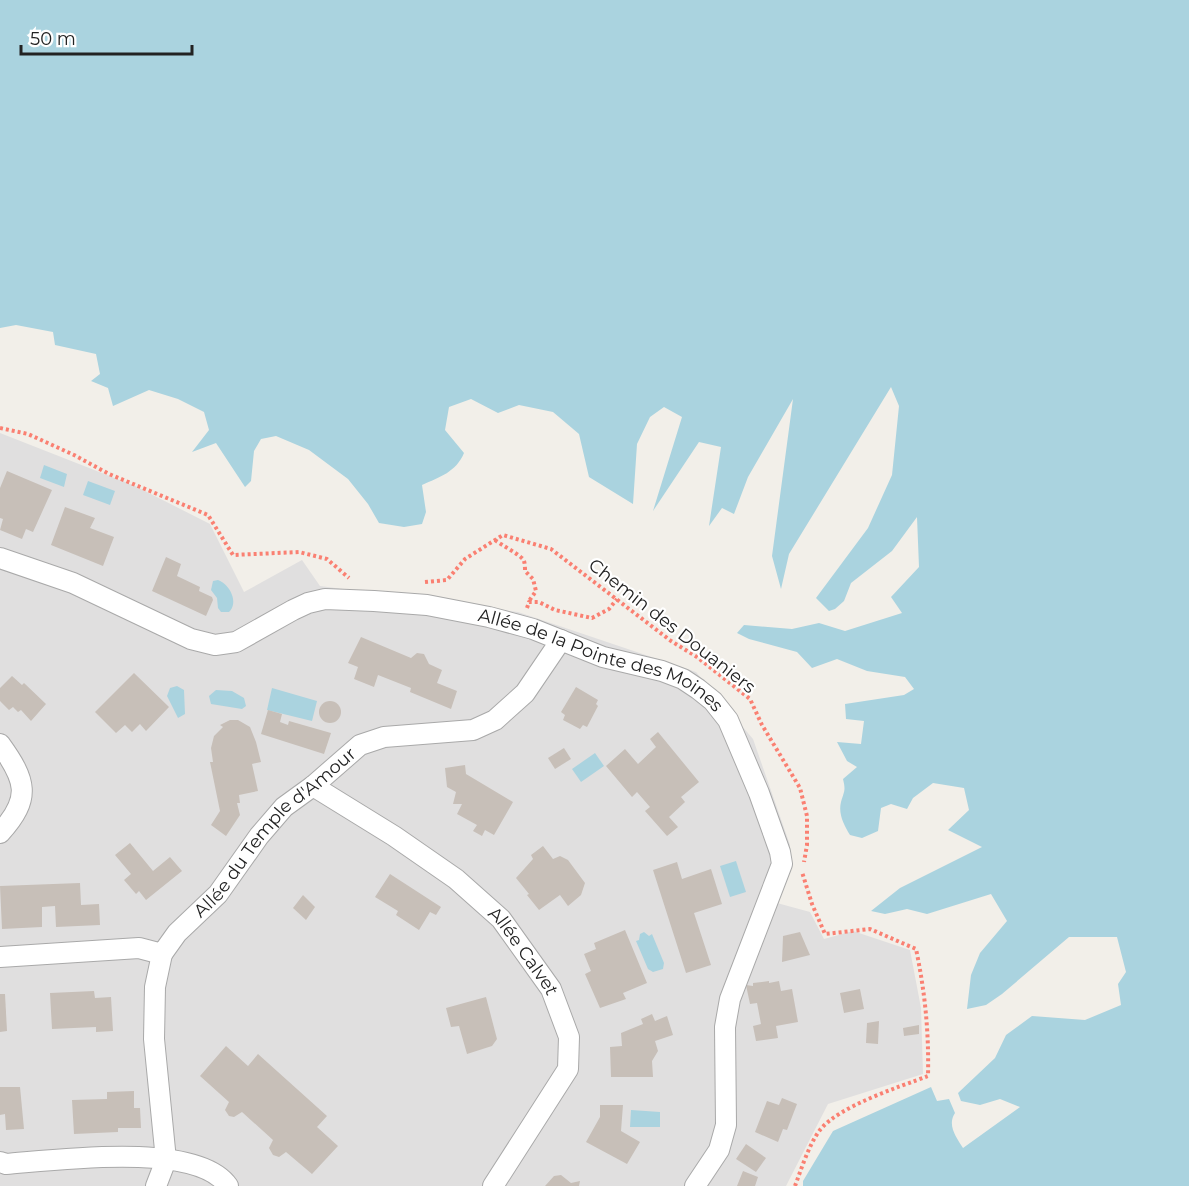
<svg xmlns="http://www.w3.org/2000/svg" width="1189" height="1186" font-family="Montserrat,sans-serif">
<rect width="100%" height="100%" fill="#f2efe9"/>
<polygon fill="#e0dfdf" points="0,433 135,486 210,524 244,592 302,560 320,586 518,612 696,672 753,739 790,845 777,903 810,912 824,939 853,931 910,950 921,1008 923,1074 828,1104 786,1186 0,1186"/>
<g fill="#aad3df">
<path d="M0,0H1189V1186H803V1181L833,1131L931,1087L937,1101L949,1099L955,1113C947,1125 956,1137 963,1148L1020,1107L1000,1099L980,1105L961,1101L958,1093L995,1058L1006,1035L1032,1016L1085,1020L1121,1005L1118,984L1126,972L1117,937H1069L1002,994L986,1005L967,1009L971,975L980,953L1007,921L991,894L927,914L907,909L885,914L871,911L900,888L982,847L948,830L969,810L964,788L933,783L913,798L907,809L891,804L881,808L878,831L862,838L850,835C844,825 838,814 841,802C844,791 846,791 843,779L857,767L847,761L837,742L861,744L864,721L846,719L845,704L904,695L914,689L905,677L867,671L837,659L812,668L797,652L749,639L737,633L744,625L792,629L819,623L845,631L902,613L891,597L919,567L917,517L892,551L851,583L844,601L835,609L829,611L816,598L868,528L892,475L899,406L891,387L789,554L781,589L772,556L793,399L748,477L734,514L722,508L709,526L721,447L699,442L653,511L682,417L664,407L650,417L637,444L633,504L589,477L579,434L553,412L519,405L498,413L471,399L449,407L445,430L464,453C456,472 440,477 422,485L426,512L422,524L404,527L379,523L368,504L348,479L309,450L276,436L261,439L254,451L251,481L245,487L216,443L192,452L209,430L204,412L178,399L149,390L113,406L108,388L91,381L100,374L96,354L55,345L53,332L16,325L0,328Z"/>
<polygon points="44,465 67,474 64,487 40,478"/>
<polygon points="88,481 115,491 110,505 83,495"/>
<path d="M218,580C230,584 239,603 229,612H221L218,608L217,598L211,590L213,581Z"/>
<polygon points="177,686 184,690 185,714 178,718 167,696 170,688"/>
<polygon points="272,688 317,701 312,721 267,710"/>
<polygon points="216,690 232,691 244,698 246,706 242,709 211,704 209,696"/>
<polygon points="595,753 604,766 581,782 572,769"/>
<polygon points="736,861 746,892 730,897 720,866"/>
<polygon points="644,932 649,936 652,934 664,963 663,969 653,972 648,969 636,941 639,940 640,934"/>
<polygon points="631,1110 660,1112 660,1127 630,1127"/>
</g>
<g fill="#c7bfb8">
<polygon points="7,471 52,490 33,532 26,529 22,539 0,530 3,519 0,518 0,488"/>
<polygon points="65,507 95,518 90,528 114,537 103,566 51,545"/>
<polygon points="166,557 181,564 177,576 200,587 199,591 212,597 213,600 206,616 152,591"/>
<polygon points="361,637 411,658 417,653 424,654 429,664 442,670 437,683 457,691 451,709 410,692 411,688 378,675 374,687 354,679 358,667 348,663"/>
<polygon points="134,673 169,707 146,731 140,724 132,732 125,725 116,733 95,712"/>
<polygon points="12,676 22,685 24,683 46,704 31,721 21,710 18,712 13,707 9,710 0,701 0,688"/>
<polygon points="576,687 598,700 596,704 598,706 587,727 583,725 580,729 563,720 565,715 561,712"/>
<circle cx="330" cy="712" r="11"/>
<polygon points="268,710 282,714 280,722 288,725 289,721 331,733 324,754 261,734"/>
<polygon points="230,720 238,720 250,727 256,742 261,762 252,764 258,791 239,795 240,803 237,803 240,815 226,836 211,825 220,811 210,762 213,762 211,748 214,736 223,727 220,725"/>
<polygon points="658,732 699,782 681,797 685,802 669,817 678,827 667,836 645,811 650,807 637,792 632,797 606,766 625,749 638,764 656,747 650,739"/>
<polygon points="564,748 571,759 555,769 548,758"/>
<polygon points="465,765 466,774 513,802 494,835 485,830 482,836 473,831 477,825 457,814 462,804 453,804 456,792 447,787 445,768"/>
<polygon points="130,843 153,871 170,857 182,871 146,900 139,891 136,894 124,880 131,874 115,855"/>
<polygon points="543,846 553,859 560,856 568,860 585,883 581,895 568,906 560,895 539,910 527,895 529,894 516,878 533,859 531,855"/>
<polygon points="677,862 682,879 711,869 722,904 694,913 711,965 686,973 653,870"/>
<polygon points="390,874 441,907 436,915 430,912 419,930 396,915 398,911 375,897"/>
<polygon points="80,883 81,905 99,904 100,925 56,927 55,906 42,907 42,927 2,929 0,886"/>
<polygon points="303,895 315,907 306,920 293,908"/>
<polygon points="625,930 647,983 623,993 626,999 600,1008 585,974 591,971 584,954 596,949 594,943"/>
<polygon points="800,932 810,955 782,962 783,936"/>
<polygon points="769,981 769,983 779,981 781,991 792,989 798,1022 776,1026 778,1038 756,1041 753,1026 761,1024 757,1003 750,1004 746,985 753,986 753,983"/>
<polygon points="860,989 864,1009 844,1013 840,993"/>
<polygon points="94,991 95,998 111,997 113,1031 96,1032 96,1027 52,1029 50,993"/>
<polygon points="0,994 5,994 7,1031 0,1032"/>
<polygon points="486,997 497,1039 492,1046 467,1054 459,1026 451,1027 446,1008"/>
<polygon points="652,1014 655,1021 667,1016 673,1035 655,1041 658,1051 652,1061 653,1077 611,1077 610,1047 622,1046 621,1033 643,1024 641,1019"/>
<polygon points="879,1021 878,1044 866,1043 867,1023"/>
<polygon points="919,1025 919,1034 904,1036 903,1028"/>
<polygon points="226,1046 248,1066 258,1054 327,1116 317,1127 338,1146 312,1174 286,1152 279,1157 273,1155 269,1148 273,1140 242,1112 234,1117 229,1116 225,1110 229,1102 200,1076"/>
<polygon points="0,1087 20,1087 24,1129 6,1130 5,1114 0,1115"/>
<polygon points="134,1091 134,1108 140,1108 141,1128 118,1128 118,1132 74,1134 72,1100 107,1099 107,1092"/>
<polygon points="782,1098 797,1104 787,1130 783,1129 778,1142 755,1132 767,1101 779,1105"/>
<polygon points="600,1105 623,1105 621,1131 640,1142 627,1164 586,1142 600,1117"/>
<polygon points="746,1144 766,1158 756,1172 736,1159"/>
<polygon points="743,1171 758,1177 755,1186 737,1186"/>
<polygon points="561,1175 571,1183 580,1181 579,1186 545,1186 554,1176"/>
</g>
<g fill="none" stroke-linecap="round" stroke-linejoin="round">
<defs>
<g id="minor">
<path id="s1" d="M0,558L73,583L191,639L215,645L236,642L293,610L308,603L325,599L374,601L427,605L489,617L533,629L603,657L662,671L683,679L698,689L713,701L728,720L759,793L780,852L782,864L730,999L725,1027L726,1125L719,1150L695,1186"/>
<path d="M0,744C26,780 32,798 0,833"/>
<path id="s2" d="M313,786L394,836L456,879L501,919L551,989L569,1037L568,1069L493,1186"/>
<path id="s3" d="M0,957L139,948L162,954L177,933L218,894L259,836L284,807L313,786L360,745L384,737L473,730L495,720L525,693L561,640"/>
<path d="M0,1162L6,1164C56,1160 197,1141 228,1186"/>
<polyline points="156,1186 166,1160 154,1039 155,987 162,954"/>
</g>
</defs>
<use href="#minor" stroke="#a9a9a9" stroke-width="22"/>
<g stroke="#fa8072" stroke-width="4" stroke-dasharray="3 3" stroke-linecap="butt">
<polyline points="0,428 28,434 74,455 109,474 208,515 233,555 299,552 327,559 349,578"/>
<path d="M495,540C501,545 523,556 524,561C525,564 525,568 525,571L533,579L536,591L529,601"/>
<polyline points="425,582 447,580 465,559 503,535 551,549 671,641 697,657 750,699 762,725 800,788 807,816 807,845 804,862"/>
<polyline points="527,608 529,602 539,602 555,610 592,618 609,609 617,599"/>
<path d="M795,1186C801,1170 809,1144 820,1130C839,1106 899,1087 928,1076C929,1032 925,992 916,949L870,929L825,934L812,904L802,872"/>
</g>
<use href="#minor" stroke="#fff" stroke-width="20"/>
</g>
<g text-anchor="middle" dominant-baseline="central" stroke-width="4.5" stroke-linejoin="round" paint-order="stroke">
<g font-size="18" fill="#222" stroke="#fff">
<text transform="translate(672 626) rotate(38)">Chemin des Douaniers</text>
<text stroke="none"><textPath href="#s1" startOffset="639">Allée de la Pointe des Moines</textPath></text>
<text stroke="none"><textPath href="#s3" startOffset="330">Allée du Temple d'Amour</textPath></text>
<text stroke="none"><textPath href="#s2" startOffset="270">Allée Calvet</textPath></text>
</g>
</g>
<path d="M21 45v9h171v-9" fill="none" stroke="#222222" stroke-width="3"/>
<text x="30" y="45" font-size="18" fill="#222222" stroke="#ffffff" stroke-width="4.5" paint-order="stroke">50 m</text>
</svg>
